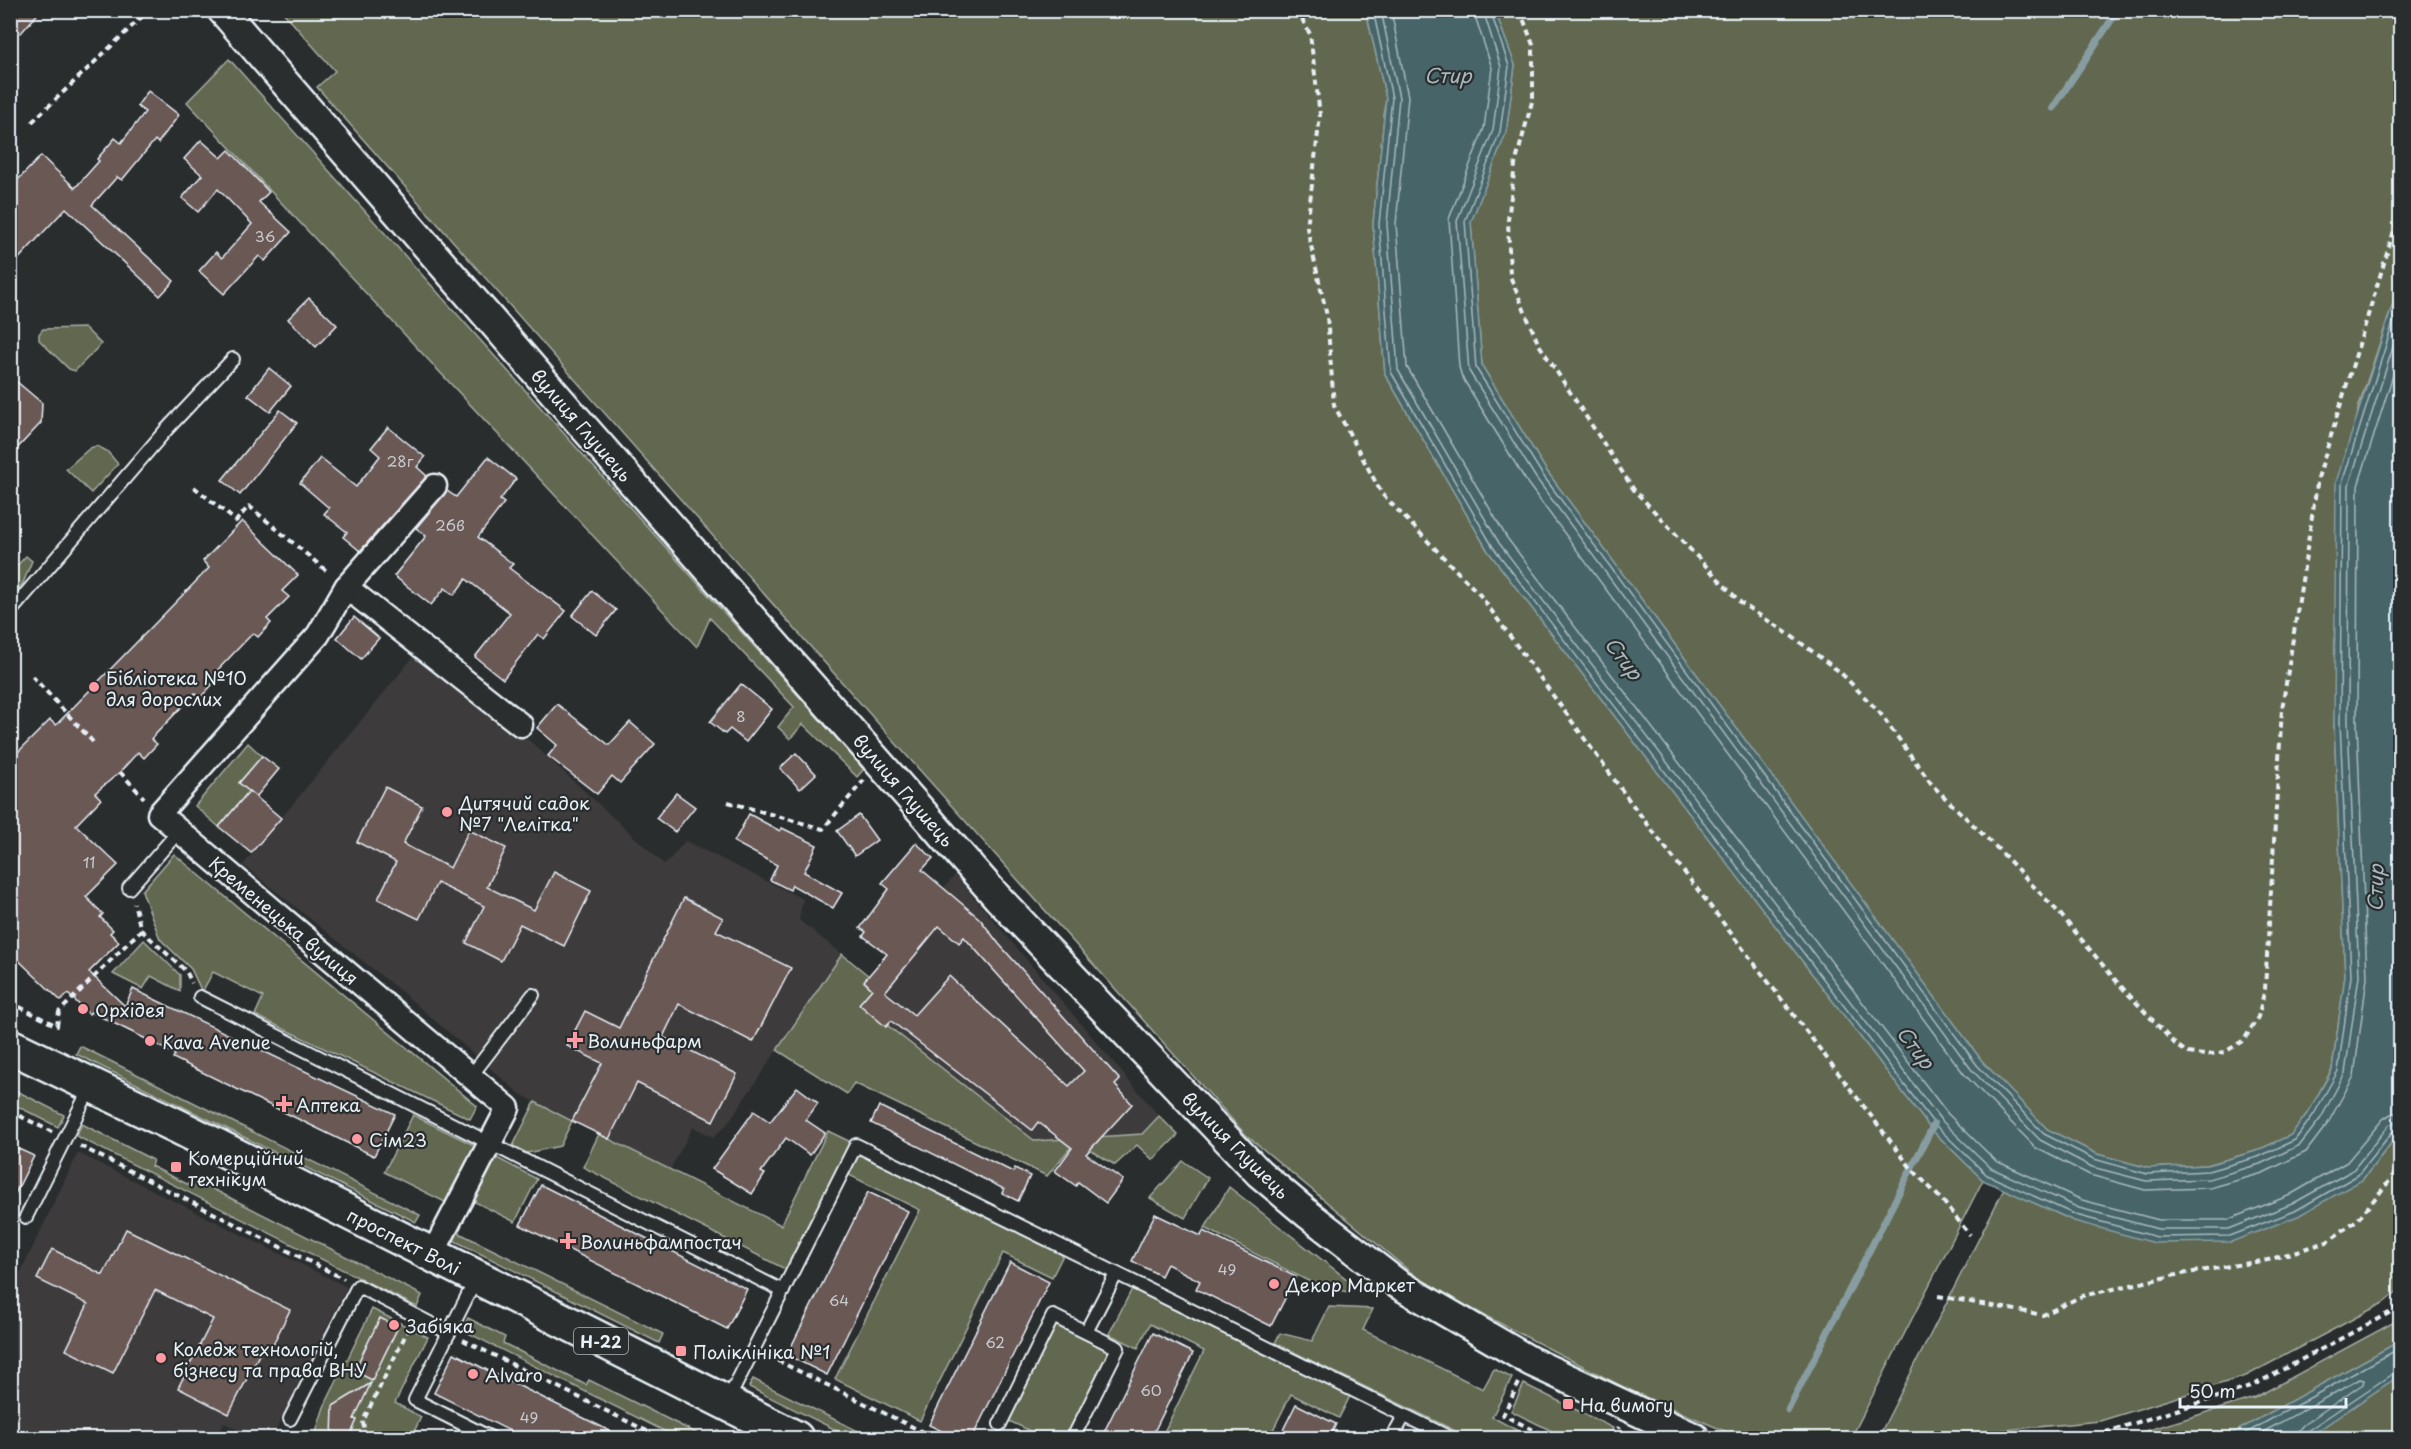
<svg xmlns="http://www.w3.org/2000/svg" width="2411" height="1449" font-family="'Playpen Sans',sans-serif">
<rect width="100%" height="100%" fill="#2a2d2e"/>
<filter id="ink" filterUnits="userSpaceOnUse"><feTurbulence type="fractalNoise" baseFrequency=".0167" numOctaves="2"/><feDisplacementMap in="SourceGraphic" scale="12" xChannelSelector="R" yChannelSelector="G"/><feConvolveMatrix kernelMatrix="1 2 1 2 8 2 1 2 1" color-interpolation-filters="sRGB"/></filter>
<g filter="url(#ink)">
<g fill="#3d3a3a">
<polygon points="418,651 520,732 665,865 685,841 803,899 799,920 842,954 726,1126 713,1137 693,1127 670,1170 520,1094 404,994 243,865"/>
<polygon points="955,875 1159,1116 1142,1134 1035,1141 859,1004 864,981"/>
<polygon points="78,1153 347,1287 272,1438 255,1438 224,1423 216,1438 11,1438 10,1294"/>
</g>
<g fill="#62684f" stroke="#a5aca4" stroke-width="1.5">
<polygon points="282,11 1366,11 1386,98 1373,224 1385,374 1488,551 1931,1129 1983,1180 1851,1438 1741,1438 1631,1391 1426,1285 1245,1134 891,738 317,87 335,71"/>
<polygon points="1495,11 2400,11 2400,282 2358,409 2334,723 2345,976 2332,1069 2309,1111 2291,1135 2256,1151 2207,1165 2148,1168 2097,1154 2047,1129 1982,1061 1546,470 1482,366 1471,222 1506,133 1515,65"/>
<polygon points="229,59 864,769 857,777 803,724 790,739 778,727 794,707 710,618 697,647 187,102"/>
<polygon points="85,328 101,344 75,371 69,369 39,340 39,334 43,329"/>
<polygon points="97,446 107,451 118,464 91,493 66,469 90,448"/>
<polygon points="26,556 32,561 23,583 11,596 11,572"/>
<polygon points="248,743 262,756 239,783 249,791 219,827 195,806"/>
<polygon points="174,854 477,1106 470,1119 255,1015 263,997 213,972 202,992 191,969 160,939 142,891"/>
<polygon points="144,940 180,975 180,991 151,976 143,989 113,974"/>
<polygon points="842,954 869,976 864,982 872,989 860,1004 1035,1141 1142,1134 1159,1116 1178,1135 1153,1160 1137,1145 1115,1165 1076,1141 1047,1176 854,1083 847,1094 777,1050"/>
<polygon points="80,1046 420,1215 416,1222 76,1054"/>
<polygon points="11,1088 64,1115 58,1127 11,1103"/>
<polygon points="535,1102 572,1121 560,1146 527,1153 513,1146"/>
<polygon points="413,1115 478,1147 449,1204 384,1172"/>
<polygon points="82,1124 153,1160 151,1166 189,1185 193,1179 422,1295 417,1307 76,1136"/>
<polygon points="828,1131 851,1142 787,1270 583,1167 599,1134 781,1225"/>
<polygon points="2400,1132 2400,1289 2383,1303 2246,1376 2100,1421 1921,1438 1878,1438 2004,1189 2074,1221 2362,1180"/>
<polygon points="859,1154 1063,1255 1052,1277 1003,1253 920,1421 835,1379 920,1210 849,1175"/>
<polygon points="495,1157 537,1179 515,1222 473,1201"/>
<polygon points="1183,1161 1208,1178 1185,1218 1150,1198"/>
<polygon points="1229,1187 1353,1284 1348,1292 1318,1286 1205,1228"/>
<polygon points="457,1232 663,1334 659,1343 453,1240"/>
<polygon points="1132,1289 1350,1396 1339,1418 1291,1394 1269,1438 1161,1438 1204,1351 1150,1324 1138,1348 1109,1334"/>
<polygon points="1329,1307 1373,1309 1363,1330 1483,1389 1494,1369 1512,1378 1492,1417 1522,1433 1519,1438 1470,1438 1275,1343 1280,1333 1312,1341"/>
<polygon points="372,1309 428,1337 395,1403 421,1417 411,1438 314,1438 324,1407"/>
<polygon points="468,1318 505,1337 503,1343 586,1385 589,1380 706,1438 678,1438 462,1330"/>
<polygon points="2400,1319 2400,1341 2224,1438 2123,1438 2254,1398"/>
<polygon points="1056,1325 1109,1351 1066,1438 1045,1438 1009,1421"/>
<polygon points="2400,1375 2400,1438 2307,1438"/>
<polygon points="753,1379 872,1438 852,1438 749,1387"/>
<polygon points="1524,1384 1613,1428 1608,1438 1566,1438 1511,1411"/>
</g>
<g fill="#476569" stroke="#879da2" stroke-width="1.5">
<polygon points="1366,11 1495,11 1515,65 1506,133 1471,222 1482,366 1546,470 1982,1061 2047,1129 2097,1154 2148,1168 2208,1165 2256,1151 2291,1135 2309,1111 2332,1070 2345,976 2334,723 2336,482 2400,282 2400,1132 2362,1180 2298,1216 2231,1242 2155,1243 2074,1221 1983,1180 1931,1129 1488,551 1385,374 1373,224 1386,98"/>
<polygon points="2400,1341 2400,1375 2307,1438 2224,1438"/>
</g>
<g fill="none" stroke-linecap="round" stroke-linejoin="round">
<g stroke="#a8b9bf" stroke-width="1.5">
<polyline points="1373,10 1392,98 1379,224 1391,372 1493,547 1935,1125 1987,1175 2076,1215 2157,1237 2230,1236 2295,1211 2358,1175 2393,1131 2400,1129"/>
<polyline points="1381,10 1399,98 1387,224 1398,370 1499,543 1941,1120 1991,1168 2079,1208 2158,1229 2229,1229 2292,1204 2353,1170 2389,1125 2400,1121"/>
<polyline points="1391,10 1408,97 1396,224 1407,367 1507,538 1948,1114 1996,1161 2082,1200 2159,1220 2227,1220 2288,1196 2347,1162 2383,1119 2391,1114 2400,1112"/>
<polyline points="1473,10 1492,68 1484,128 1449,219 1459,367 1462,377 1528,484 1964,1074 2036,1148 2090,1175 2145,1190 2210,1188 2263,1173 2306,1152 2328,1123 2354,1076 2367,978 2357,722 2358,486 2400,353"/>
<polyline points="1483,10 1501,67 1493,130 1457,221 1469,371 1536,478 1971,1069 2040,1140 2092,1167 2146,1181 2209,1179 2260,1164 2300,1145 2321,1118 2345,1073 2359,976 2348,722 2349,485 2400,325"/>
<polyline points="1490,10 1509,66 1500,132 1465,221 1476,368 1542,474 1977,1065 2044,1134 2094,1159 2147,1174 2208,1171 2258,1157 2295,1140 2314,1114 2338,1071 2351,976 2340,722 2342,483 2400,301"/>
<polyline points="2237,1438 2400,1348"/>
<polyline points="2252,1438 2360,1379 2364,1380 2363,1384 2303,1425 2298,1431 2297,1438"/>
<polyline points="2304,1438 2307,1431 2395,1372 2400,1371"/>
</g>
<g stroke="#879da2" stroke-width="7">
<polyline points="2053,108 2118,10"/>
<polyline points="1788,1410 1934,1124"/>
</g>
</g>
<g fill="#6a5855" stroke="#e8f1f8" stroke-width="1.5" fill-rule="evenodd">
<polygon points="10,10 41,10 21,33 10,24"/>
<polygon points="148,91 179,115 158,143 155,140 122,180 117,177 92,205 174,281 160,296 66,208 10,268 10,188 41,156 75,188 99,161 97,159 115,138 121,143 145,112 137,106"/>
<polygon points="201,140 221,158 229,150 269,192 259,202 291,232 265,261 259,256 224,294 199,271 216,252 222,258 252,224 218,189 198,212 182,198 202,175 184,159"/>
<polygon points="309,298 337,325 316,347 288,319"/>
<polygon points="269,368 291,386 270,412 248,395"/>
<polygon points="10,376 42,403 41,423 10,456"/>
<polygon points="280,410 297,423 240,495 222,480"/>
<polygon points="388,427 425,457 417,467 427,476 360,551 343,537 347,532 324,514 329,508 300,483 320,458 356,487 380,456 371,448"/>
<polygon points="488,457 516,479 500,500 504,503 478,537 513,564 509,568 566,611 544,639 538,634 503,679 475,657 510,613 466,579 454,595 445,588 431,605 394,576 426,536 416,528 447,491 456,497"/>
<polygon points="242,521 298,575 282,591 289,597 267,619 271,623 258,637 253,633 208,680 212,685 200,698 195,693 151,739 157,744 144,758 138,752 120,772 95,793 101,799 76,825 118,865 86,897 103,914 100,917 113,930 110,933 119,942 89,972 125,1006 133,989 395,1114 374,1156 173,1058 175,1054 150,1041 91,1012 89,1014 68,994 61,1001 10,952 10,760 50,720 56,725 209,568 203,561"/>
<polygon points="592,591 616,610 596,635 572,616"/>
<polygon points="354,617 379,638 361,659 337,638"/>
<polygon points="741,684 772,709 746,742 730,729 725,734 710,722"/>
<polygon points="557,704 609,745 630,722 655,744 620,783 612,776 597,794 548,756 557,745 537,728"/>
<polygon points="796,753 816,774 800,789 780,768"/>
<polygon points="262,756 279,769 256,797 239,783"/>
<polygon points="385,787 422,806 403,844 450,868 469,830 506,848 487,887 534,910 554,872 591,891 564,946 520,924 501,961 466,943 484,906 437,883 419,919 378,899 396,862 357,842"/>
<polygon points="249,791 281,818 251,853 219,827"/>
<polygon points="676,793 695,807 675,832 656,818"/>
<polygon points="749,814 780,831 782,828 817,845 804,872 842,893 833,908 792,885 790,890 770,880 777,865 734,842"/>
<polygon points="859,815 877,840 855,856 837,831"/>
<path d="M916,843L933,858L922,870L980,919L999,944L1120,1080L1115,1085L1132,1104L1086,1154L1123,1180L1106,1203L1078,1182L1076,1186L1055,1171L1072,1148L1038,1122L1032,1130L891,1021L886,1027L859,1004L872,989L864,981L887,954L863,936L866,932L860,928L889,889L882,883ZM939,926L959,943L964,937L1084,1071L1069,1086L949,976L914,1015L885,992Z"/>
<polygon points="684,898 723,918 716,931 791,968 753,1042 679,1004 663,1037 737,1074 713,1121 637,1083 609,1139 572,1121 602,1063 567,1046 585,1011 619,1028"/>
<polygon points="797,1087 818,1103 806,1120 825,1133 810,1155 786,1138 761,1172 765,1174 752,1194 712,1169 754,1111 770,1122"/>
<polygon points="879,1106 1013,1172 1015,1168 1030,1176 1018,1201 1002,1193 1004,1189 871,1123"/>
<polygon points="10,1145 34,1156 10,1204"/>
<polygon points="541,1185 747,1289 727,1329 520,1225"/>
<polygon points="868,1192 908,1211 827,1375 787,1355"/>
<polygon points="1155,1214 1201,1236 1203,1231 1296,1277 1271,1326 1196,1289 1200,1281 1167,1264 1161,1276 1132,1261"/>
<polygon points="126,1229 290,1310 271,1348 264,1345 229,1414 178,1388 213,1319 155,1290 113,1373 66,1350 88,1304 37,1279 52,1249 103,1275"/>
<polygon points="1010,1262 1049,1282 972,1438 956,1438 929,1425"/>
<polygon points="380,1318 398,1327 372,1380 354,1371"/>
<polygon points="1153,1333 1193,1353 1151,1438 1101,1438"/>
<polygon points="454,1353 479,1366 624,1438 524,1438 434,1393"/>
<polygon points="371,1383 354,1419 357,1420 349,1438 332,1438 333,1406"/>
<polygon points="1296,1404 1336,1424 1329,1438 1279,1438"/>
</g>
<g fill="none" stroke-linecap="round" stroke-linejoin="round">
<defs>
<g id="service">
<polyline points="10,612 166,430 233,359"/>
<polyline points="129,888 179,831"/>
<polyline points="200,997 783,1291"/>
<polyline points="471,1076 533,995"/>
<polyline points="26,1217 91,1086"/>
<polyline points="476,1279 415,1400 491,1438"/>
<polyline points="1086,1332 1116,1274"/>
<polyline points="727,1402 856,1145 1450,1438"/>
<polyline points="290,1419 358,1286 449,1333"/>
<polyline points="1000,1424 1053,1316 1118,1348 1073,1438"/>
<polyline points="1392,1438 1404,1416"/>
</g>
<g id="minor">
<polyline points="346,587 521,725"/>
<polyline points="432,1255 508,1108 159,814 318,635 346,587 435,486"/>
</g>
<polyline id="tertiary" points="222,10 574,416 998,898 1259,1173 1309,1215 1398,1284 1530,1361 1695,1438"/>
<polyline id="primary" points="10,1046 177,1126 796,1438"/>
</defs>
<use href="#service" stroke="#e8f1f8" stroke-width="16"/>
<use href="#minor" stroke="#e8f1f8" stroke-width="27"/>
<use href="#tertiary" stroke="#e8f1f8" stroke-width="33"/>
<use href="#primary" stroke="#e8f1f8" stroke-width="38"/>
<g stroke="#e8f1f8" stroke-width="4" stroke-dasharray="6 4.5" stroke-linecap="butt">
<polyline points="1297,10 1310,34 1320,115 1307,228 1327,316 1334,405 1382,494 1480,595 1632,804 1911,1168 1942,1200 1970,1235"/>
<polyline points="1520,10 1533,45 1533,98 1515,165 1508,220 1510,276 1538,343 1634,490 1741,603 1790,635 1840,672 1880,713 1933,786 1999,850 2061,915 2117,982 2175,1044 2188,1053 2205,1055 2225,1052 2244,1040 2258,1017 2265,989 2282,709 2318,478 2400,211"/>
<polyline points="32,122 149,10"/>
<polyline points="194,487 236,521 249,506 329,573"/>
<polyline points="32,676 93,742"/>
<polyline points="120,772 144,798"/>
<polyline points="728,802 823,829 864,780"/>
<polyline points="141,930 186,971 192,983"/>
<polyline points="10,1002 57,1026 59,1012 141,930 134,903"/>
<polyline points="10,1111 52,1132"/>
<polyline points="80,1146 344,1279"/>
<polyline points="1938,1296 2043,1315 2082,1296 2181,1274 2268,1260 2327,1242 2358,1219 2391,1179 2400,1164"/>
<polyline points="463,1340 661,1438"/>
<polyline points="768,1356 935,1438"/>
<polyline points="1519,1383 1503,1415 1550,1438"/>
<polyline points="1014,1431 1029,1438"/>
<polyline points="365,1438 363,1421 408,1330"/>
<polyline points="1613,1438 1619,1427"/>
<polyline points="2042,1438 2103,1433 2250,1387 2389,1313 2400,1304"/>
</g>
<use href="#service" stroke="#2a2d2e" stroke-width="12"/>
<use href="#minor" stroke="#2a2d2e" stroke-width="22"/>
<use href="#tertiary" stroke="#2a2d2e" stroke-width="28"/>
<use href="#primary" stroke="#2a2d2e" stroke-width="33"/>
</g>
</g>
<g fill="#ff9aa2" stroke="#2a2d2e" stroke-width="2">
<circle cx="94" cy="687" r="6"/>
<circle cx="447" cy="812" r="6"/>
<circle cx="83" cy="1009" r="6"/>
<path d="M572 1031h6v6h6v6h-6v6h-6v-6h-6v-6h6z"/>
<circle cx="150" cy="1041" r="6"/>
<path d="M281 1095h6v6h6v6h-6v6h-6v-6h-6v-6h6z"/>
<circle cx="357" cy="1139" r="6"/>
<rect x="170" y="1161" width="12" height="12" rx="3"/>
<path d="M565 1232h6v6h6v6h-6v6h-6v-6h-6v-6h6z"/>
<circle cx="1274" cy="1284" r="6"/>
<circle cx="394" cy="1325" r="6"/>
<rect x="675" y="1345" width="12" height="12" rx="3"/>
<circle cx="161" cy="1358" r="6"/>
<circle cx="473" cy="1374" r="6"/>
<rect x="1562" y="1398" width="12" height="12" rx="3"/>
</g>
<g text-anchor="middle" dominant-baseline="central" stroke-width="4.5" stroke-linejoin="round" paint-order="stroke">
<g font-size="15" fill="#c8cbcf">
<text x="265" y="235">36</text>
<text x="400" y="460">28г</text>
<text x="450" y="524">26в</text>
<text x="741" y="715">8</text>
<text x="89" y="861">11</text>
<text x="1227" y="1268">49</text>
<text x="839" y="1299">64</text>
<text x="995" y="1341">62</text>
<text x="1151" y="1389">60</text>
<text x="529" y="1416">49</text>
</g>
<rect fill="#2a2d2e" stroke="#afb6bb" stroke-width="1.5" x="574" y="1328" width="54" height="26" rx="4.5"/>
<g font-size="16" font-weight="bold" fill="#e8f1f8">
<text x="601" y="1341">Н-22</text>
</g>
<g font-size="18" fill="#e8f1f8" stroke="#2a2d2e">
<text transform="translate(582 425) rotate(49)">вулиця Глушець</text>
<text transform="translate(904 790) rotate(49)">вулиця Глушець</text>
<text transform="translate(284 920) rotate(40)">Кременецька вулиця</text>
<text transform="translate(1236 1145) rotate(45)">вулиця Глушець</text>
<text transform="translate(404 1241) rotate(27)">проспект Волі</text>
</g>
<g font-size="18" fill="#e8f1f8" stroke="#2a2d2e" text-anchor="start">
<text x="106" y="677">Бібліотека №10<tspan x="106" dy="21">для дорослих</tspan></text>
<text x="459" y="802">Дитячий садок<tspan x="459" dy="21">№7 "Лелітка"</tspan></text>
<text x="95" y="1009">Орхідея</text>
<text x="587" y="1040">Волиньфарм</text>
<text x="162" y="1041">Kava Avenue</text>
<text x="296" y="1104">Аптека</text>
<text x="369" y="1139">Сім23</text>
<text x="188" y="1157">Комерційний<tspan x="188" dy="21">технікум</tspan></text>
<text x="580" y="1241">Волиньфампостач</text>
<text x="1286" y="1284">Декор Маркет</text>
<text x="406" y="1325">Забіяка</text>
<text x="173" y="1348">Коледж технологій,<tspan x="173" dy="21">бізнесу та права ВНУ</tspan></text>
<text x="693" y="1351">Поліклініка №1</text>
<text x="485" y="1374">Alvaro</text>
<text x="1580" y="1404">На вимогу</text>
</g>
<g font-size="20" font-style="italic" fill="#a8b9bf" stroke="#2a2d2e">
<text x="1448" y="75">Стир</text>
<text transform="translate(1624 658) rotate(53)">Стир</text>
<text transform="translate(2375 888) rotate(-89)">Стир</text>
<text transform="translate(1916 1047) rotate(53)">Стир</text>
</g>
</g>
<rect width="2411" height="1449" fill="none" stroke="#2a2d2e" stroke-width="36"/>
<rect x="18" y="18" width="2375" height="1413" fill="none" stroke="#e8f1f8" stroke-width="2" filter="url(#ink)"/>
<path d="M2180 1398v9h166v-9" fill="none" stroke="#e8f1f8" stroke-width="3"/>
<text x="2189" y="1398" font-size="18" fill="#e8f1f8" stroke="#2a2d2e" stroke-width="4.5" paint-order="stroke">50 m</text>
</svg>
